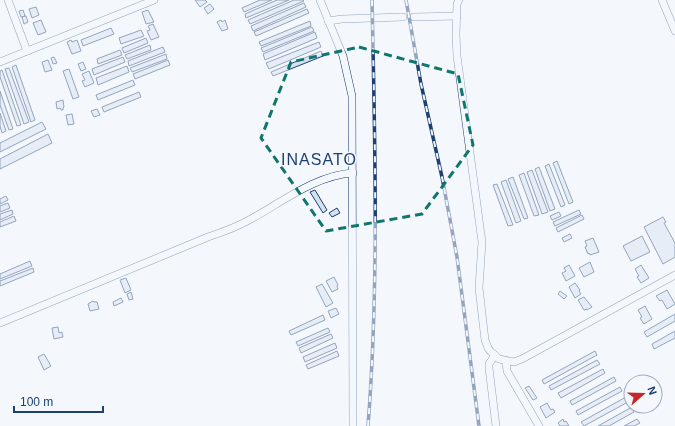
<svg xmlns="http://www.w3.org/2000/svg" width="675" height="426" font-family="Arial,sans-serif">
<rect width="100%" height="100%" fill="#f4f7fb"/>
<g fill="#d5e0f0" stroke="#1d3f73">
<polygon points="195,0 205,0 207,2 200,7"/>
<polygon points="260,0 272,0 244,12 242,8"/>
<polygon points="277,0 289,0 246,18 245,14"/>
<polygon points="294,0 303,0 304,1 250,24 248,20"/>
<polygon points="304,3 306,7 253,31 251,26"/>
<polygon points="210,4 214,9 208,14 204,8"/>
<polygon points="36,7 39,15 32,18 29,9"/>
<polygon points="307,9 309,13 256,36 254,32"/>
<polygon points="23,10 25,16 21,17 19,11"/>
<polygon points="148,10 154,22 146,24 142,12"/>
<polygon points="26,16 28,22 24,24 22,17"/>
<polygon points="41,20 46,32 38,35 33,23"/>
<polygon points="221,20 222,22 225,20 228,29 222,31 217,22"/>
<polygon points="310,21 311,26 261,46 259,42"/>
<polygon points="153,24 159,37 151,40 147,31 150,30 148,26"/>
<polygon points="312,27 314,31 263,52 261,48"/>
<polygon points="111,28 114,34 83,46 81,40"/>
<polygon points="141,30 144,36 121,44 119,38"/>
<polygon points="315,32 317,38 265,60 263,54"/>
<polygon points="146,38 148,43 124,53 122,48"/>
<polygon points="71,40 72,42 77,40 81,51 72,54 67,42"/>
<polygon points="319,42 321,47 269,69 266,63"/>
<polygon points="150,45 151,50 127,59 125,55"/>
<polygon points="163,47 165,52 129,66 128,61"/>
<polygon points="120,50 122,55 98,64 97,59"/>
<polygon points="321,51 323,56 273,76 271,72"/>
<polygon points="166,54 167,59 132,72 130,68"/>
<polygon points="54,57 57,63 53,64 51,58"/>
<polygon points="123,57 125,62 94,75 92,69"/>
<polygon points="48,60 52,70 45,72 42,62"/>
<polygon points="168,60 170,65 135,79 133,74"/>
<polygon points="83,62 86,69 81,71 78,64"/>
<polygon points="16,65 35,120 31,122 12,67"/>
<polygon points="127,66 129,72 98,85 96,78"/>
<polygon points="9,68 29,122 24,124 5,69"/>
<polygon points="69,69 79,97 73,99 63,71"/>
<polygon points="2,70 21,125 17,126 0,77 0,71"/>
<polygon points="89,71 94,83 85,87 82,81 85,80 82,74"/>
<polygon points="133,80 135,85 98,100 96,95"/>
<polygon points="0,91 13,129 9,130 0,105"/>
<polygon points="139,92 141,97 104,112 102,107"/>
<polygon points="63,100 64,107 63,108 63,110 61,110 60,108 57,109 56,102"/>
<polygon points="97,109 100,115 94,117 91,111"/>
<polygon points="0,113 6,131 2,133 0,126"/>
<polygon points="72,114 74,124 68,125 66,115"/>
<polygon points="42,122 46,129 0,152 0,143"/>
<polygon points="48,134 52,143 0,169 0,159"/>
<polygon points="557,161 573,202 569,204 553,163"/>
<polygon points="549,164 565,205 561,207 545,166"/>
<polygon points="539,167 555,209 550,211 535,169"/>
<polygon points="532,170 548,212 542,214 527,172"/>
<polygon points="524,173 539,215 534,216 519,175"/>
<polygon points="513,177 528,218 524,219 508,179"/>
<polygon points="506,180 521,221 516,223 501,182"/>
<polygon points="497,184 513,225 508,226 493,185"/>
<polygon points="315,190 327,210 323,213 310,192"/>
<polygon points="6,196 8,200 0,204 0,199"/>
<polygon points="8,203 10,208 0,212 0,206"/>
<polygon points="337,208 340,213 332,217 329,213"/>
<polygon points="12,210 13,214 0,220 0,214"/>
<polygon points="579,210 581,214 555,226 553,222"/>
<polygon points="559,212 561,216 552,220 550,216"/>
<polygon points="582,215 584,219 558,232 556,228"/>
<polygon points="14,216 16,221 0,227 0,222"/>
<polygon points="663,217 666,222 664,223 675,243 675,257 663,264 644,227"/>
<polygon points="570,234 572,238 564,242 562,238"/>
<polygon points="642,236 650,252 631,261 623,246"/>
<polygon points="593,238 599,252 590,255 589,253 588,254 585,247 587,246 585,241"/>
<polygon points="30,261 32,266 0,279 0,274"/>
<polygon points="590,262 594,272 584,277 579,268"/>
<polygon points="569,265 575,276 566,281 562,273 566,271 564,268"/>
<polygon points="641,265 649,278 641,283 637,277 639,276 635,269"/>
<polygon points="33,268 34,272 0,286 0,281"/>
<polygon points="334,277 338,285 337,286 338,289 332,292 326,281"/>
<polygon points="126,278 131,290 125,293 120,280"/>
<polygon points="575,283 580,290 579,291 581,294 575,298 569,287"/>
<polygon points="322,284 333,303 326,307 316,287"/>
<polygon points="667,290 675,304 667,309 662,300 660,301 656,296"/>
<polygon points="560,291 567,296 564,299 558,294"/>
<polygon points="131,292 133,299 129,300 127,294"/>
<polygon points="584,297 592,307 587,310 587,309 584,310 578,300"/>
<polygon points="121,298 123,302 114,306 113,302"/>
<polygon points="93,301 94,302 97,302 99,309 90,311 88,304"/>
<polygon points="645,306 652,319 644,324 640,318 642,317 638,310"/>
<polygon points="336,308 339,314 331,318 328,311"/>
<polygon points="675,314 675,321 647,337 644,332"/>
<polygon points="323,315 325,320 291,335 289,331"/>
<polygon points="58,327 59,333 62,332 63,337 54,339 52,328"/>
<polygon points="328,328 330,332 298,346 296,342"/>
<polygon points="675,331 675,338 654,349 652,344"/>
<polygon points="331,334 333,338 301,353 299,348"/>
<polygon points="335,343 337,348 305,362 303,357"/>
<polygon points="337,351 339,356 308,369 306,365"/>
<polygon points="595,351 597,355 544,384 542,380"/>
<polygon points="44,354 51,366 44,370 38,357"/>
<polygon points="597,360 600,364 551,390 549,386"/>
<polygon points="603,369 605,373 561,398 558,393"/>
<polygon points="614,377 616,381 572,405 570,401"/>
<polygon points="529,386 537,398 533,400 525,388"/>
<polygon points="620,387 622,391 578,415 576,411"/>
<polygon points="626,397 628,402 584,426 581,422"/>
<polygon points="547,403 551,410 553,409 555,412 546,418 540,407"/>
<polygon points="632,407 634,412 609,426 598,426"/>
<polygon points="563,419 564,422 566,421 569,426 560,426 558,423"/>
<polygon points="637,419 640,423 634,426 624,426"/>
</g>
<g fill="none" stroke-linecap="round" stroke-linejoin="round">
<defs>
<g id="minor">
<polyline points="8,0 27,51"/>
<polyline points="320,0 343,56 352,96 353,426"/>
<polyline points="459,0 457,4 456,35 457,56 482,242 479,288 485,340 488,348 491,352 499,359 514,362 522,359 675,275"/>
<polyline points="662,0 675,31"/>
<polyline points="414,17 457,16"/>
<polyline points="328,21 342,19 403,17"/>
<polyline points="0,62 154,0"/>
<path d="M0,323L208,237C223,232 237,227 251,219C282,202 316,175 353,173"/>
<polyline points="495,355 489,364 489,368 496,426"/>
<polyline points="506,361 507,371 539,426"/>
</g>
</defs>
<use href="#minor" stroke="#1d3f73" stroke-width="8"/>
<use href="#minor" stroke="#f4f7fb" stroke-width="7"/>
<defs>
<g id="rail">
<polyline points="406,0 421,84 442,177 457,257 479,426"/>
<path d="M368,426C379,284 375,142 372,0"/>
</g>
</defs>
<use href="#rail" stroke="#1d3f73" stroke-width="3.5"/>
<use href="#rail" stroke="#f4f7fb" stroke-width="2" stroke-dasharray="6" stroke-linecap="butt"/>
</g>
<path d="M0 0H675V426H0ZM359,47L458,74L473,145L422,214L326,231L261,138L291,62Z" fill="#f4f7fb" fill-opacity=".55" fill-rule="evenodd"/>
<path fill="none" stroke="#0f766e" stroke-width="3" stroke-dasharray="8 5" stroke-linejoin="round" d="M359,47L458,74L473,145L422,214L326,231L261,138L291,62Z"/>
<g text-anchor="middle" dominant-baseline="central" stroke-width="3" stroke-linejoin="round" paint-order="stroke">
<g font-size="16" letter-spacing="1" fill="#1d3f73" stroke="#f4f7fb">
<text x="319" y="159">INASATO</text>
</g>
</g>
<g transform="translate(643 394) rotate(70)"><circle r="19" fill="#f4f7fb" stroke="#9eadc5"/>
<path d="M0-3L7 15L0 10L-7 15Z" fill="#c62828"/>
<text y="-6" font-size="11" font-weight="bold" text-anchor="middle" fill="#1d3f73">N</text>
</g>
<path d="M14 406v6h89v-6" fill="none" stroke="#1d3f73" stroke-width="2"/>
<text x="20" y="406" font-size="12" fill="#1d3f73" stroke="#f4f7fb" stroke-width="3" paint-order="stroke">100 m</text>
</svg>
